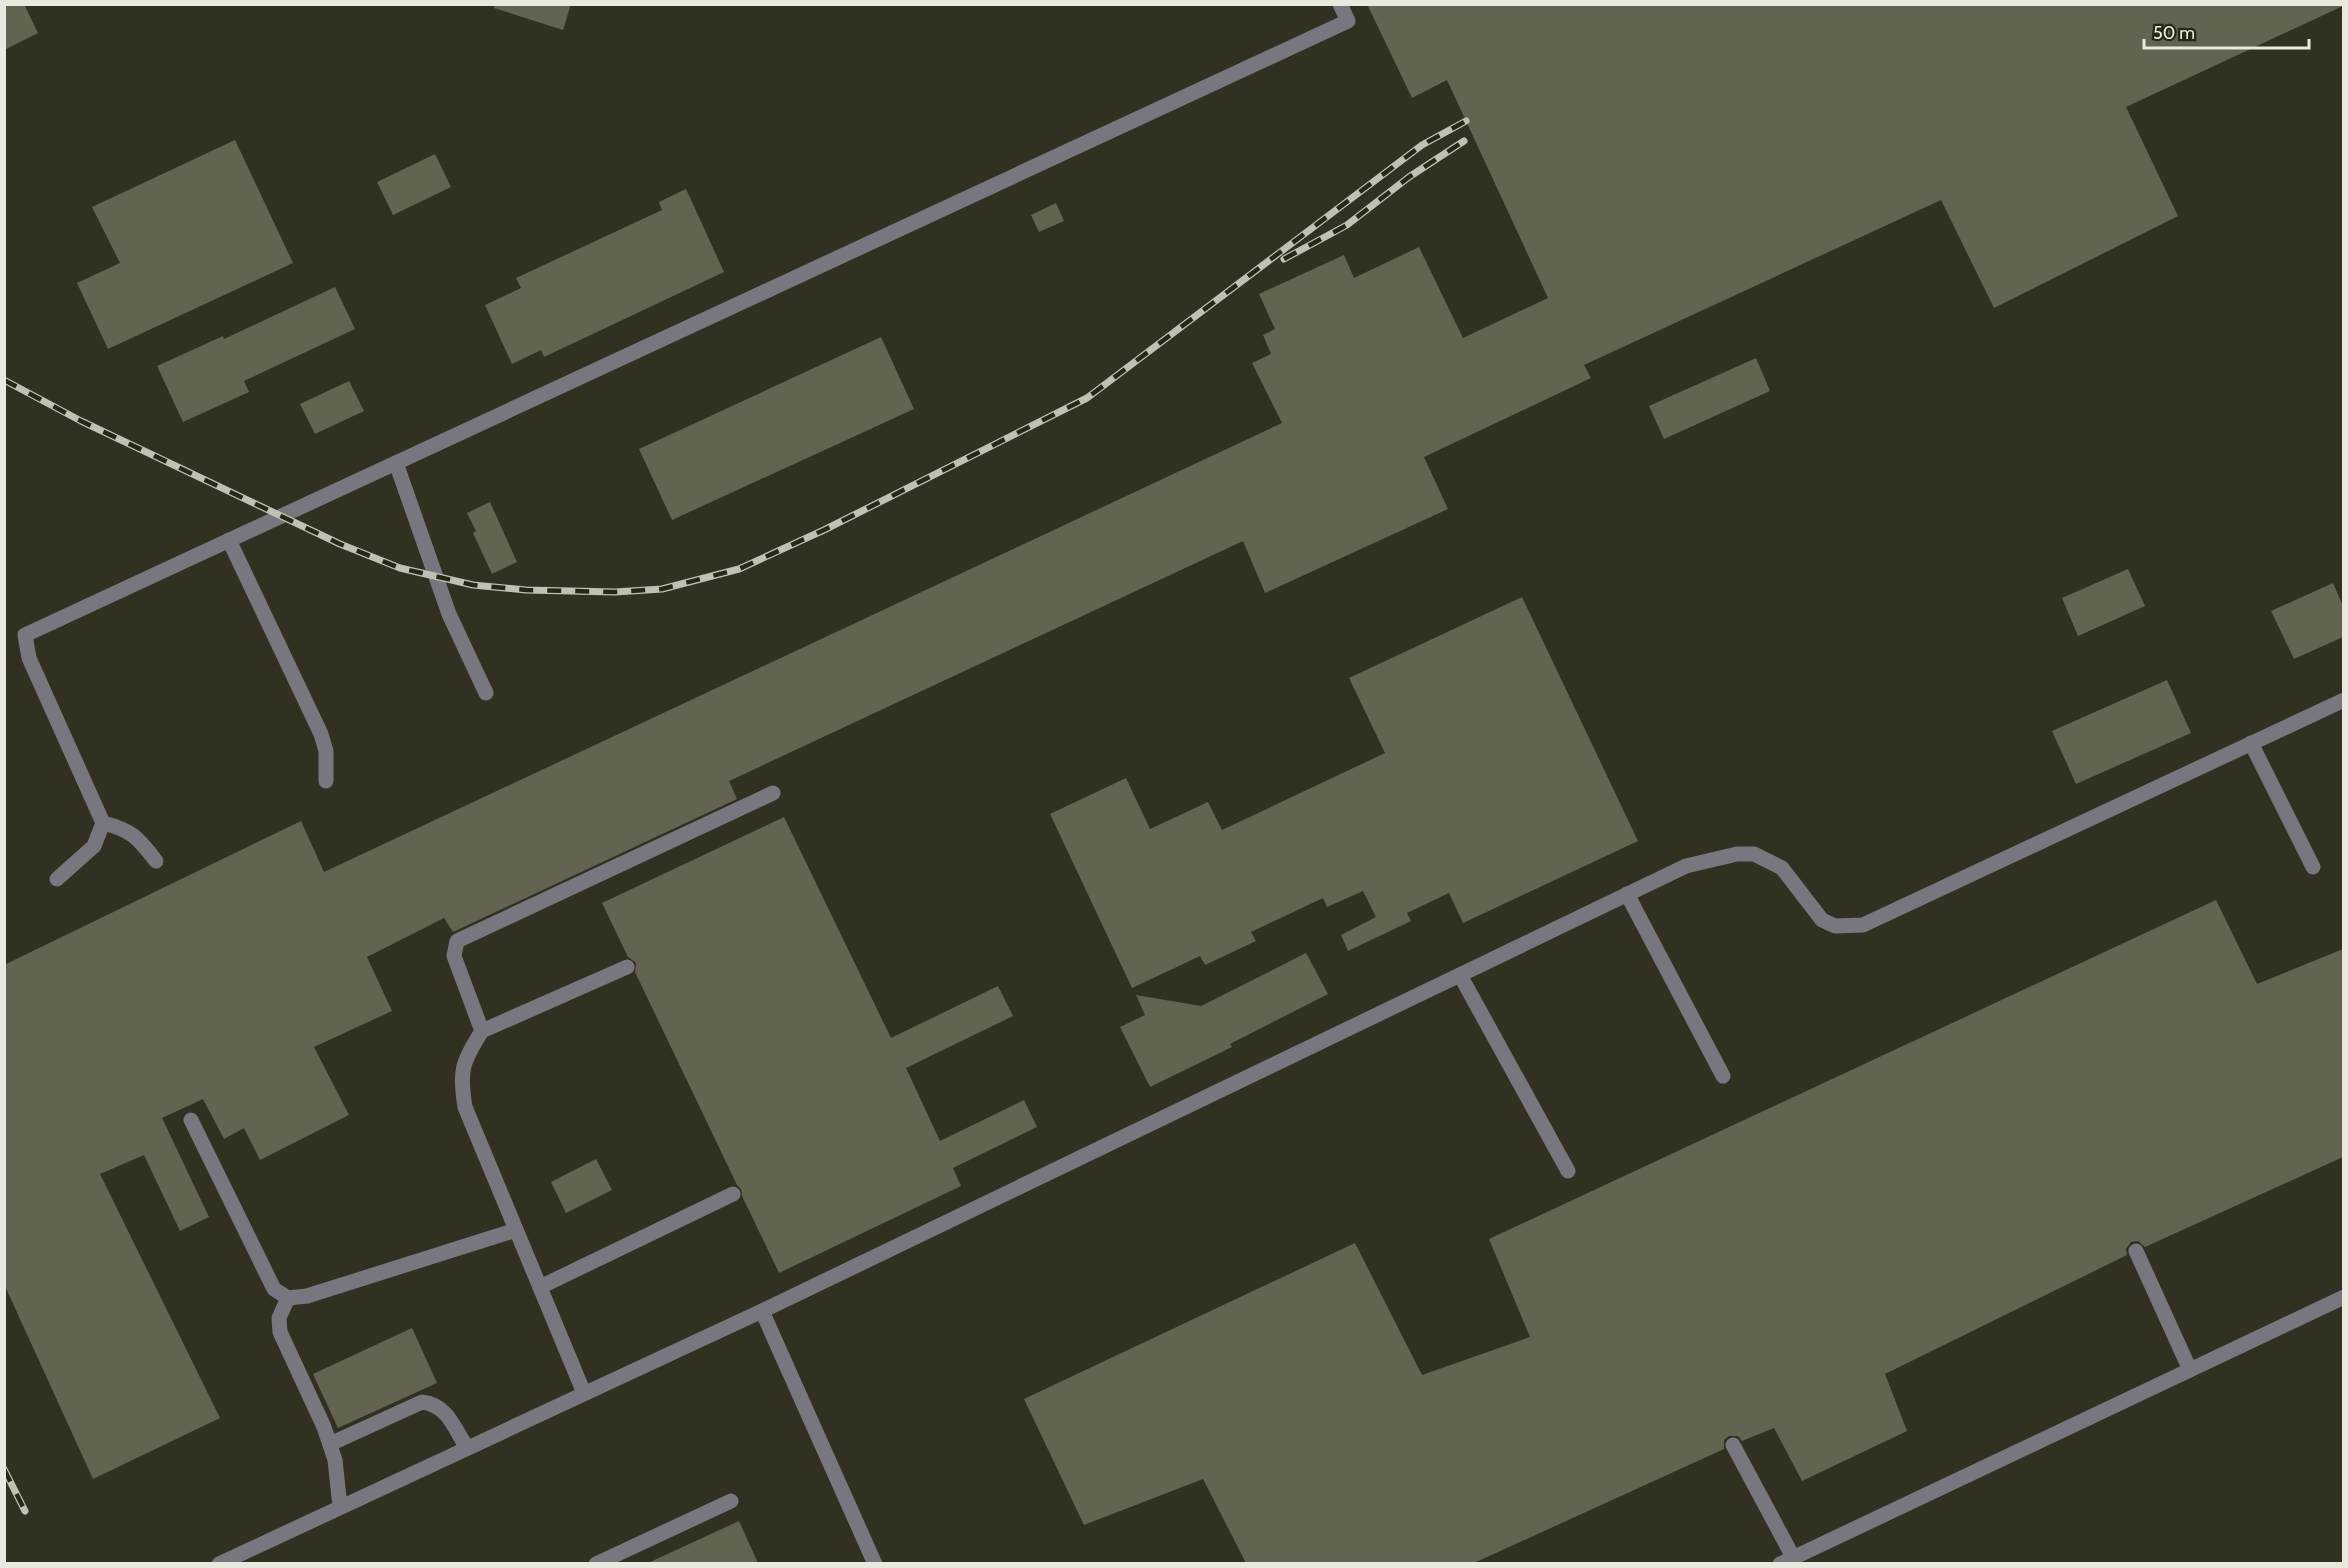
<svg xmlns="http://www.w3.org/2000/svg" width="2348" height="1568" font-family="Cabin,sans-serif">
<rect width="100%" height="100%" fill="#323021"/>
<g fill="#646251">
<polygon points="4,4 24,4 38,33 4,50"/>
<polygon points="495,4 571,4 563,30 494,8"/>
<polygon points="1367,4 2343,6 2126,107 2178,216 1994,308 1941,200 1584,365 1591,378 1424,457 1448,509 1265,593 1243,541 729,781 737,799 453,932 444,918 367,957 392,1011 314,1047 349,1115 260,1160 244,1128 224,1139 203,1099 162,1118 209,1217 180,1231 144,1155 100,1174 220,1418 93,1479 4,1284 4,965 301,821 324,872 1282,423 1252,363 1271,354 1263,335 1275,329 1259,294 1344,255 1354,278 1419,247 1463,338 1548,298 1447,80 1412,98"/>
<polygon points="235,140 293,263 108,349 77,283 120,263 92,207"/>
<polygon points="435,154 451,187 393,215 377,182"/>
<polygon points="686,189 724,272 544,357 541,350 512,364 485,305 521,288 516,278 662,210 659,202"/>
<polygon points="1056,203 1064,221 1039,232 1031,215"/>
<polygon points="335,287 355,329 244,381 249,392 183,422 157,366 223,336 224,339"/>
<polygon points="881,337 914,409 672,520 639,449"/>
<polygon points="1756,358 1770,391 1664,439 1649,406"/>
<polygon points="349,381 364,411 315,434 300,404"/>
<polygon points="490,502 517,562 492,574 473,533 476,531 467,513"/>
<polygon points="2128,569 2145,606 2078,636 2062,598"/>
<polygon points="2333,583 2343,606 2343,637 2294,659 2271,611"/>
<polygon points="1522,597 1638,841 1463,923 1449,893 1407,913 1411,921 1348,951 1341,935 1376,917 1363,891 1327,907 1323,898 1251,932 1256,941 1205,965 1200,956 1132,988 1050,814 1126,778 1150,829 1208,802 1222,830 1385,753 1349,678"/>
<polygon points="2167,680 2191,733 2076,784 2052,731"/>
<polygon points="784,817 891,1038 998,986 1013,1016 906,1068 940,1141 1024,1100 1037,1127 953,1168 961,1186 779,1273 742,1196 741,1189 737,1185 635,972 636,963 628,957 602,903"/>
<polygon points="2216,900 2257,984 2343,949 2343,1157 2145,1247 2138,1241 2131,1242 2126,1249 2127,1255 1885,1374 1907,1431 1802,1481 1774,1428 1742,1441 1738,1436 1729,1436 1724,1440 1724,1449 1474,1563 1246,1563 1203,1479 1084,1525 1024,1399 1355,1243 1422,1375 1530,1337 1489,1239"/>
<polygon points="1306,953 1328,994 1230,1044 1232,1047 1150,1087 1120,1027 1145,1015 1136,995 1201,1006"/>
<polygon points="596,1159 612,1190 566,1213 551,1182"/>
<polygon points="412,1328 437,1383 338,1428 313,1374"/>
<polygon points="739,1521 758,1563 648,1563"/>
</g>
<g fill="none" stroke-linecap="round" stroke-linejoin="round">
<g stroke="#78777f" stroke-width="15">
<polyline points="396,463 449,614 486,693"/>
<polyline points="229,540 321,734 326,751 326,781"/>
<polyline points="2251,743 2313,867"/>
<path d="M103,823C132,830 138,838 156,861"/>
<polyline points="57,879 94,846 103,823 29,658 25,635 1348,21 1340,4"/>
<polyline points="1627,894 1723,1076"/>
<polyline points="1460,975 1568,1171"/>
<polyline points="482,1031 454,956 457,941 773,793"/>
<polyline points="191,1120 274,1289 288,1298 307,1296 516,1230"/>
<polyline points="2136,1251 2190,1370"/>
<polyline points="540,1287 733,1194"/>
<polyline points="288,1298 279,1318 280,1332 324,1427 335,1460 340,1507"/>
<polyline points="762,1311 875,1564"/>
<path d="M584,1393L465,1107C459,1071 462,1062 482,1031L627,967"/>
<path d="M330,1444L422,1402C448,1405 454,1428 467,1448"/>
<polyline points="1733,1445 1793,1557"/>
<polyline points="219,1564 762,1311 1686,866 1737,854 1754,854 1782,868 1822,920 1835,926 1863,925 2344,700"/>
<polyline points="596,1564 731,1501"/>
<polyline points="1780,1564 2344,1297"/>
</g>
<defs>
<g id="rail">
<polyline points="1284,259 1347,225 1409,177 1464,141"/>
<polyline points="4,380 81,421 340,544 400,568 473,585 526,590 615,592 662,589 739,569 824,530 1087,398 1422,145 1466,121"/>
<polyline points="4,1469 25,1511"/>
</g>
</defs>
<use href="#rail" stroke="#c1c0b5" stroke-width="7"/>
<use href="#rail" stroke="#282617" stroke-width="4.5" stroke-dasharray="14" stroke-linecap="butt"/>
</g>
<rect width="2348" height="1568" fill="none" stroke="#eae9df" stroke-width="12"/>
<path d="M2144 39v9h165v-9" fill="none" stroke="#eae9df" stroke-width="3"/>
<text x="2153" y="39" font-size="18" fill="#eae9df" stroke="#282617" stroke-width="4.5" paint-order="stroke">50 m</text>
</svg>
